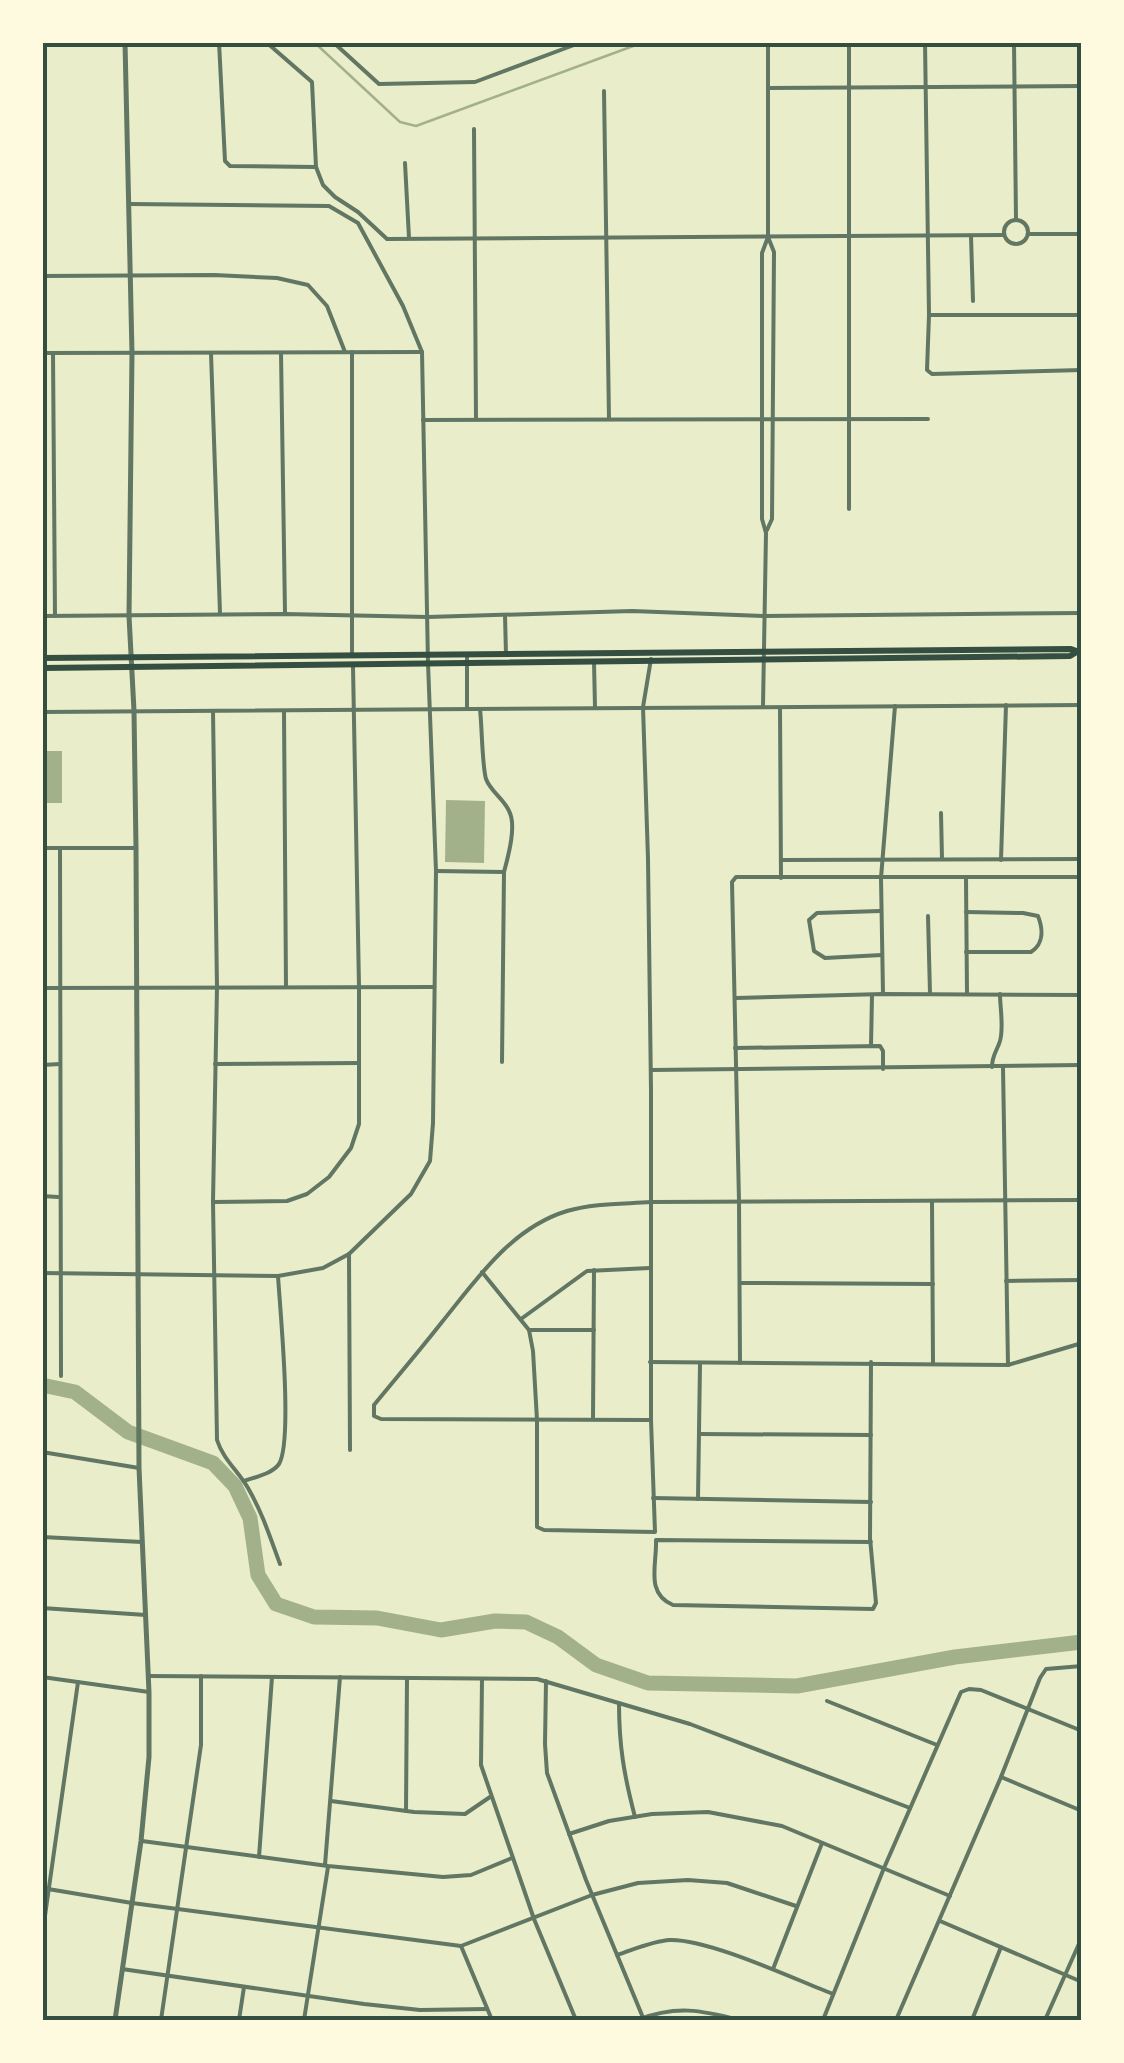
<svg xmlns="http://www.w3.org/2000/svg" width="1124" height="2063" font-family="'IBM Plex Serif',serif">
<rect width="100%" height="100%" fill="#e9edc9"/>
<g fill="#a3b18a">
<rect x="43" y="751" width="19" height="52"/>
<polygon points="446,800 485,801 484,863 445,862"/>
</g>
<g fill="none" stroke-linecap="round" stroke-linejoin="round">
<polyline stroke="#a3b18a" stroke-width="2.5" points="314,42 400,122 416,126 644,42"/>
<polyline stroke="#a3b18a" stroke-width="15" points="42,1385 75,1392 128,1432 213,1463 235,1486 250,1518 258,1575 276,1604 314,1617 377,1618 441,1630 495,1621 526,1622 558,1637 596,1665 648,1683 797,1686 955,1657 1082,1642"/>
<g stroke="#617663" stroke-width="4">
<polyline points="219,42 225,161 230,166 316,167"/>
<polyline points="266,42 312,82 316,167 323,185 335,197 358,212 387,239 1004,235"/>
<polyline points="333,42 379,84 475,82 582,42"/>
<polyline points="925,42 929,315 927,370 932,374 1082,370"/>
<polyline points="1014,42 1016,220"/>
<polyline points="42,49 44,170"/>
<polyline points="768,88 1082,86"/>
<polyline points="604,91 609,419"/>
<polyline points="474,129 476,419"/>
<polyline points="405,163 409,238"/>
<circle cx="1016" cy="232" r="12"/>
<polyline points="1028,234 1082,234"/>
<polyline points="971,236 973,301"/>
<polyline points="42,276 214,275 277,278 308,285 327,306 345,352"/>
<polyline points="929,315 1082,315"/>
<polyline points="352,352 352,653"/>
<polyline points="42,353 422,352"/>
<polyline points="53,353 55,616"/>
<polyline points="211,353 220,613"/>
<polyline points="281,353 285,613"/>
<polyline points="423,420 928,419"/>
<polyline points="849,509 849,42"/>
<polyline points="767,530 772,519 774,252 768,237"/>
<polyline points="505,615 506,655"/>
<polyline points="42,616 285,614 428,617 632,611 763,616 1082,613"/>
<polyline points="467,655 467,709"/>
<polyline points="1079,655 1080,705"/>
<polyline points="594,662 595,708"/>
<polyline points="763,706 766,533 762,519 762,253 768,237 768,42"/>
<polyline points="780,708 781,878"/>
<path d="M480,709C482,726 482,765 486,779C491,792 504,799 509,811C517,825 508,857 504,872"/>
<path d="M213,711L217,987L213,1202L217,1440C223,1459 238,1471 248,1488C262,1512 270,1537 280,1564"/>
<polyline points="42,712 1082,705"/>
<polyline points="284,712 286,987"/>
<polyline points="941,813 942,859"/>
<polyline points="42,848 136,848"/>
<polyline points="60,848 61,1376"/>
<polyline points="781,860 1082,859"/>
<polyline points="1001,860 1006,705"/>
<polyline points="436,871 504,872 502,1062"/>
<polyline points="966,879 967,994"/>
<polyline points="880,911 817,913 809,920 814,951 825,958 882,955"/>
<path d="M966,912L1023,913L1038,916C1043,929 1044,944 1031,952H966"/>
<polyline points="928,916 930,994"/>
<polyline points="42,988 433,987"/>
<polyline points="883,994 881,878 895,706"/>
<polyline points="736,998 883,994 1082,995"/>
<polyline points="871,1046 872,995"/>
<polyline points="735,1048 880,1046 883,1051 883,1069"/>
<polyline points="215,1064 359,1063"/>
<polyline points="42,1065 60,1064"/>
<path d="M992,1067C992,1055 997,1051 1000,1041C1004,1027 1000,1008 1000,994"/>
<polyline points="1003,1067 1008,1365"/>
<polyline points="651,1070 1082,1065"/>
<polyline points="42,1196 58,1197"/>
<polyline points="213,1202 287,1201 307,1194 329,1177 351,1148 359,1124 359,987 353,667"/>
<polyline points="932,1202 933,1363"/>
<polyline points="349,1254 350,1450"/>
<polyline points="482,1272 529,1330 533,1351 537,1420 537,1527 544,1530 655,1532 651,1420 651,1090 648,859 643,707 651,659"/>
<polyline points="42,1273 278,1276 323,1268 349,1254 411,1194 430,1161 433,1123 436,871 428,663 422,352 403,306 358,223 329,206 129,204"/>
<polyline points="1006,1281 1082,1280"/>
<polyline points="740,1283 933,1284"/>
<polyline points="521,1319 587,1271 650,1268"/>
<polyline points="529,1330 594,1330"/>
<polyline points="650,1362 1008,1365 1082,1343"/>
<path d="M871,1362L870,1538L876,1603L873,1609L673,1605C645,1593 657,1565 656,1540L871,1542"/>
<polyline points="740,1363 739,1201 732,882 736,877 1082,877"/>
<polyline points="593,1419 594,1270"/>
<path d="M649,1420L381,1419L374,1416V1405C397,1377 420,1350 442,1322C477,1279 511,1228 567,1211C594,1203 623,1204 651,1202L1082,1200"/>
<polyline points="699,1434 871,1435"/>
<polyline points="42,1452 139,1468"/>
<path d="M244,1481C255,1477 272,1474 279,1464C293,1441 280,1309 278,1276"/>
<polyline points="653,1498 871,1502"/>
<polyline points="698,1499 700,1364"/>
<polyline points="42,1537 142,1542"/>
<polyline points="42,1608 146,1615"/>
<polyline points="148,1676 537,1679 690,1724 910,1808"/>
<polyline points="42,1677 149,1692"/>
<polyline points="482,1679 481,1765 534,1919 576,2020"/>
<polyline points="546,1681 545,1744 547,1773 586,1880 644,2020"/>
<polyline points="827,1701 937,1745"/>
<path d="M619,1703C619,1746 624,1775 635,1817"/>
<polyline points="1001,1777 1082,1811"/>
<polyline points="331,1801 414,1812 465,1814 490,1797"/>
<polyline points="406,1811 407,1678"/>
<polyline points="569,1834 609,1821 652,1814 708,1812 782,1826 950,1896"/>
<polyline points="142,1841 328,1866 443,1877 471,1875 512,1858"/>
<polyline points="259,1857 272,1677"/>
<polyline points="325,1865 340,1677"/>
<polyline points="42,1888 132,1903 461,1946 592,1895 638,1883 688,1880 727,1883 796,1906"/>
<polyline points="940,1921 1082,1982"/>
<polyline points="42,1937 78,1682"/>
<polyline points="461,1946 492,2020"/>
<path d="M617,1955C633,1950 652,1941 670,1940C709,1939 794,1979 833,1994"/>
<polyline points="122,1969 364,2004 420,2010 487,2009"/>
<polyline points="773,1969 822,1843"/>
<polyline points="161,2020 201,1745 201,1676"/>
<polyline points="239,2020 244,1987"/>
<polyline points="304,2020 328,1867"/>
<path d="M637,2020C676,2005 701,2010 740,2020"/>
<polyline points="823,2020 884,1868 961,1692 969,1689 981,1690 1082,1731"/>
<polyline points="896,2020 1001,1777 1040,1678 1046,1669 1082,1666"/>
<polyline points="972,2020 1001,1947"/>
<polyline points="1045,2020 1082,1937"/>
</g>
<polyline stroke="#617663" stroke-width="5" points="115,2020 141,1841 149,1757 149,1692 139,1468 136,848 134,711 129,616 132,353 125,42"/>
<g stroke="#344e41" stroke-width="6">
<polyline points="42,658 1071,649 1082,653"/>
<polyline points="42,668 1070,656 1075,653"/>
</g>
</g>
<rect width="1124" height="2063" fill="none" stroke="#fefae0" stroke-width="90"/>
<rect x="45" y="45" width="1034" height="1973" fill="none" stroke="#344e41" stroke-width="4"/>
</svg>
